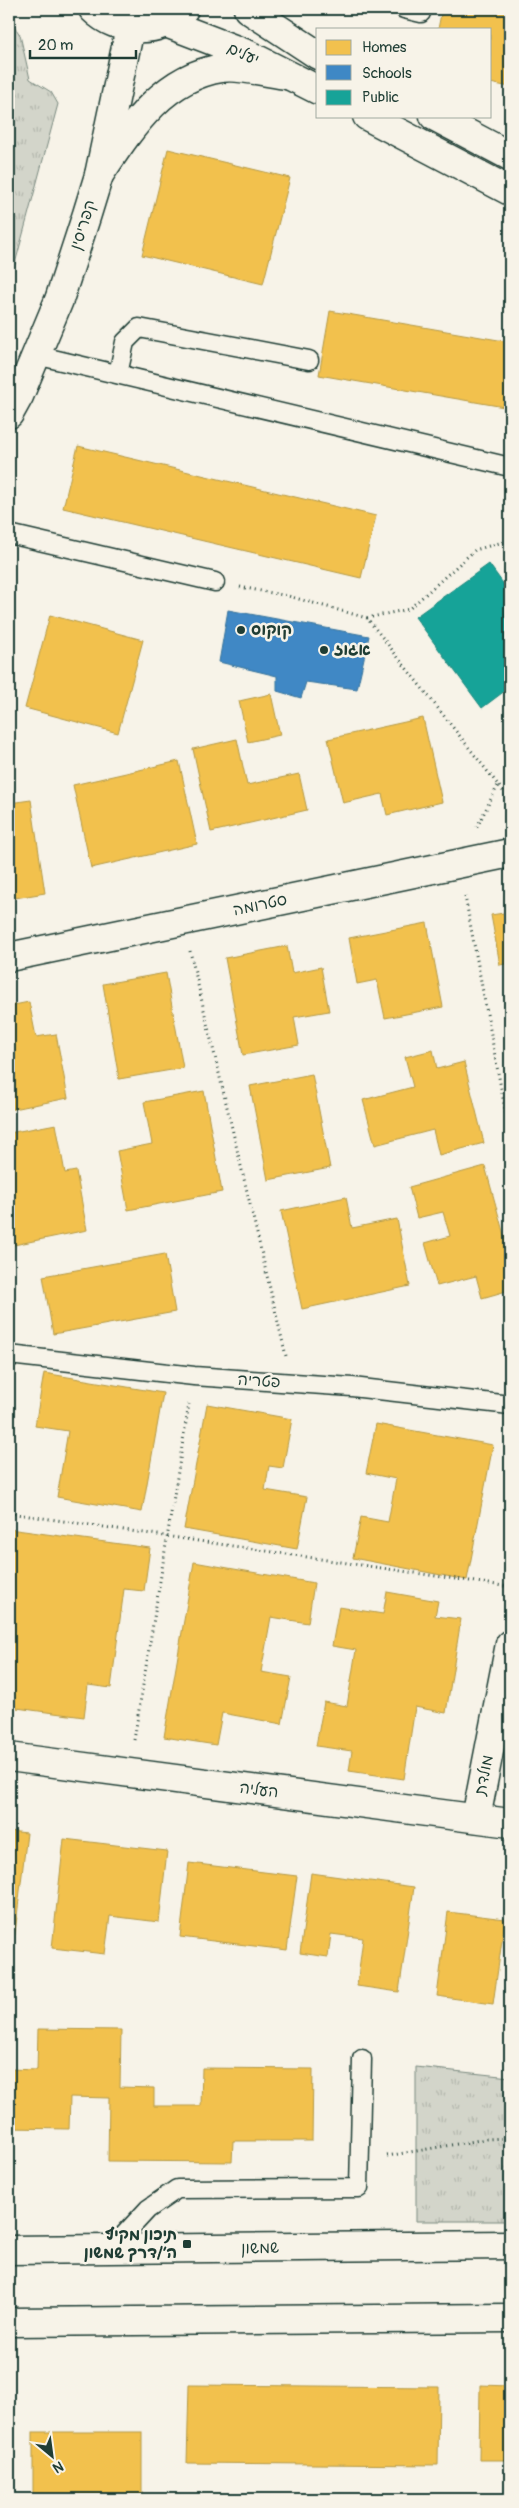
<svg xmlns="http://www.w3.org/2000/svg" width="519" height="2508" font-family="Pangolin,'Playpen Sans Hebrew',sans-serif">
<defs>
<pattern id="grass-tufts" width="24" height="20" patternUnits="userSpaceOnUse" patternTransform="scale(1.25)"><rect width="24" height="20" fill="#d3d5ca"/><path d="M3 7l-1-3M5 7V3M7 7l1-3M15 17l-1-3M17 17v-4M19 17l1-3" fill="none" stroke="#b5b8ae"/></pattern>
</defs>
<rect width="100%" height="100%" fill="#f7f3e8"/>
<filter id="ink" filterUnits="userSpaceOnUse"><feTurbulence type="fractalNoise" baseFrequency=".02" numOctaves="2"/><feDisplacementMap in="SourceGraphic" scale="10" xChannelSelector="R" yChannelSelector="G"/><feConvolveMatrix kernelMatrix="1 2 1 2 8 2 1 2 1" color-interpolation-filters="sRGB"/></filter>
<g filter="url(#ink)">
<g fill="url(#grass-tufts)" stroke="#79897f">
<polygon points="9,18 20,35 30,79 51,92 58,104 9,286"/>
<polygon points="416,2067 510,2077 510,2221 416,2221"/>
</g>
<g fill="#f2c14e" stroke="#b39946">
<polygon points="442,9 510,9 510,87 490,83 490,29 438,29"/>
<polygon points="168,149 290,178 263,284 142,255"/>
<polygon points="330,311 510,342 510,408 319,375"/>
<polygon points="78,446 376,516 361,578 63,508"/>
<polygon points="50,615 143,640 118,733 25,708"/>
<polygon points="271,694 280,735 248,742 239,701"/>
<polygon points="423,718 442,802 387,815 382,794 343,803 328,739"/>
<polygon points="237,739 247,785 299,774 307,810 211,832 193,749"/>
<polygon points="179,761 197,844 91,868 73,785"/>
<polygon points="31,800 45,893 9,899 9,803"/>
<polygon points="510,912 510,963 500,965 491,915"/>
<polygon points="427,923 443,1007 385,1018 377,980 357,984 349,938"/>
<polygon points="287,946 292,973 321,967 329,1011 294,1017 299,1045 243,1055 225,958"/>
<polygon points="166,973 183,1068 119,1079 103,984"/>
<polygon points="29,1002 36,1037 56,1034 68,1098 9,1110 9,1006"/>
<polygon points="433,1050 437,1069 464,1062 484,1143 439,1155 433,1130 375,1145 363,1100 413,1087 405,1057"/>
<polygon points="312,1074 330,1168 268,1180 250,1086"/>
<polygon points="204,1091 222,1192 128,1210 117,1151 152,1144 144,1102"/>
<polygon points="56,1124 65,1173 76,1171 87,1230 9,1246 9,1133"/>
<polygon points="485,1166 510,1257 510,1290 482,1298 476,1276 437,1286 425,1243 450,1236 443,1212 417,1218 409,1187"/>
<polygon points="346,1197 352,1228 397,1219 410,1286 302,1309 281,1211"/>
<polygon points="165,1254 175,1312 53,1334 43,1276"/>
<polygon points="44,1373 163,1393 142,1512 57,1497 68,1431 35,1426"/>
<polygon points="207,1404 292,1419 283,1468 269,1466 265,1490 307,1497 297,1549 184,1529"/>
<polygon points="376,1424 493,1445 467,1580 353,1558 361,1517 388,1522 396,1479 366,1473"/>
<polygon points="9,1529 150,1548 144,1591 124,1589 111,1688 88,1685 84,1717 9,1707"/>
<polygon points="194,1562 314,1583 308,1623 271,1617 261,1672 291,1677 282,1724 222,1713 216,1745 164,1737"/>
<polygon points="387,1592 438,1601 435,1616 461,1619 446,1713 415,1707 404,1779 349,1771 352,1751 316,1746 324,1702 347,1706 356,1650 332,1646 339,1607 383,1614"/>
<polygon points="9,1831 27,1833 11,1966 9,1965"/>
<polygon points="64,1839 167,1851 159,1922 110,1916 105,1954 52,1948"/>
<polygon points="189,1863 297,1876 287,1950 180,1937"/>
<polygon points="311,1873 414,1887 399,1992 357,1986 363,1938 331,1934 328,1957 300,1953"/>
<polygon points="448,1912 505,1919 493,2004 437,1996"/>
<polygon points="38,2029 121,2030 120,2087 154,2088 154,2106 201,2106 202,2068 313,2069 312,2141 233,2141 232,2162 108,2161 109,2098 70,2097 69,2129 9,2128 9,2069 37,2070"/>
<polygon points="189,2385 439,2387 438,2465 187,2463"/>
<polygon points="480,2385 510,2386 510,2460 479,2460"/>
<rect x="33" y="2432" width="109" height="67"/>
</g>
<polygon fill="#3f88c5" stroke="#35729a" points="228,610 369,636 357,689 306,682 301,698 277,691 277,676 219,662"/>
<polygon fill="#17a398" stroke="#19847a" points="489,564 510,593 510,687 482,708 415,617"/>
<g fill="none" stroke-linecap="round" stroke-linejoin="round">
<defs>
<g id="lane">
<polyline points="404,9 421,13"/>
<polyline points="36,355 510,467"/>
<polyline points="118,374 125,342 139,328 309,360"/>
<polyline points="9,534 215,582"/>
<polyline points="9,1355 194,1376 352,1387 510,1405"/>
<polyline points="111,2249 148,2209 177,2189 359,2188 362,2059"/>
</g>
<g id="street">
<polyline points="9,414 19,396 59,300 87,214 99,175 130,28"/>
<polyline points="9,957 510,853"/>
<polyline points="9,1757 510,1823"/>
<polyline points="476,1818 510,1644"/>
</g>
<g id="secondary">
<path d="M93,9C117,33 161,36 184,9"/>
<polyline points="248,9 318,55"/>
<polyline points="166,23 247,54 318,90"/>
<polyline points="367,116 510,191"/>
<polyline points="434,116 510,156"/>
<path d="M99,175C130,129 162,77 222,68C237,65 270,73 287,75"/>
<polyline points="9,2250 510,2245"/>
<polyline points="9,2322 510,2318"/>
</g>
</defs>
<use href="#lane" stroke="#1f3d34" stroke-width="21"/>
<use href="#street" stroke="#1f3d34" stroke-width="31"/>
<use href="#secondary" stroke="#1f3d34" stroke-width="31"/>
<g stroke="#1f3d34" stroke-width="3" stroke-dasharray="1 4" stroke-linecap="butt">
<polyline points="240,587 288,596 367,618 510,800"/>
<polyline points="367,618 409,609 475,550 510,540"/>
<polyline points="477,827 498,785"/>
<polyline points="465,896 510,1136"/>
<polyline points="190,951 286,1356"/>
<polyline points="9,1513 510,1587"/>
<polyline points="134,1740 189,1404"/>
<polyline points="387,2156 486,2139 510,2138"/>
</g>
<use href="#lane" stroke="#f7f3e8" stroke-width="18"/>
<use href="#street" stroke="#f7f3e8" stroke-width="28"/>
<use href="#secondary" stroke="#f7f3e8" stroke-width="28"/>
</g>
</g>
<g fill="#1f3d34" stroke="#f7f3e8" stroke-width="2">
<circle cx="241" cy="630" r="5"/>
<circle cx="324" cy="650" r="5"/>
<rect x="182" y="2239" width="10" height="10" rx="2.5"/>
</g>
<g text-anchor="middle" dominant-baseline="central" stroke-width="5" stroke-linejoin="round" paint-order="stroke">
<g font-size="16" fill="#1f3d34" stroke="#f7f3e8">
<text transform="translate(243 54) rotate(24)">יעלים</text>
<text transform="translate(83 225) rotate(-72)">קפריסין</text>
<text transform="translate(260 905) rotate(-12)">סטרומה</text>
<text transform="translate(259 1381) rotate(4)">פטריה</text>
<text transform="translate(484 1775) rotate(-79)">מולדת</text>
<text transform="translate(259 1790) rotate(7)">העליה</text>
<text transform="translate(260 2248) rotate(-1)">שמשון</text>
</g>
<g font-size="16" font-weight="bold" fill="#1f3d34" stroke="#f7f3e8" text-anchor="start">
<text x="251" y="630">קוקוס</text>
<text x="334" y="650">אגוז</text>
<text x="177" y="2235" text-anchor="end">תיכון מקיף<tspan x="177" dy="18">ה׳/דרך שמשון</tspan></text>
</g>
</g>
<rect width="519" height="2508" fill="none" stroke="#f7f3e8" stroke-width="30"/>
<rect x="15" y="15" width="489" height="2478" fill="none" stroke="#1f3d34" stroke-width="2" filter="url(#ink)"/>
<rect x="316" y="28" width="175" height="90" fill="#f7f3e8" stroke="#a1aaa0"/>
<rect x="326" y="40" width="25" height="15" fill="#f2c14e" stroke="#a1aaa0"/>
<text x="362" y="52" font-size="15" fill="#1f3d34">Homes</text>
<rect x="326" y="65" width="25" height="15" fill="#3f88c5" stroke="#a1aaa0"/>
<text x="362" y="78" font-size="15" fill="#1f3d34">Schools</text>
<rect x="326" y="90" width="25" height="15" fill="#17a398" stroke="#a1aaa0"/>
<text x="362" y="102" font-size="15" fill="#1f3d34">Public</text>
<g transform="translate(52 2456) rotate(151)" stroke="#f7f3e8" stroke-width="4" paint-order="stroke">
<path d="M0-4L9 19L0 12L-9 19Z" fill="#1f3d34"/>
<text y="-8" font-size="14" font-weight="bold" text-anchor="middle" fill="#1f3d34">N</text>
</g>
<path d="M30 50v8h106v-8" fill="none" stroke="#1f3d34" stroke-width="2.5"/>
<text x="38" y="50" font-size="15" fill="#1f3d34" stroke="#f7f3e8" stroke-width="4" paint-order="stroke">20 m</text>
</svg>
